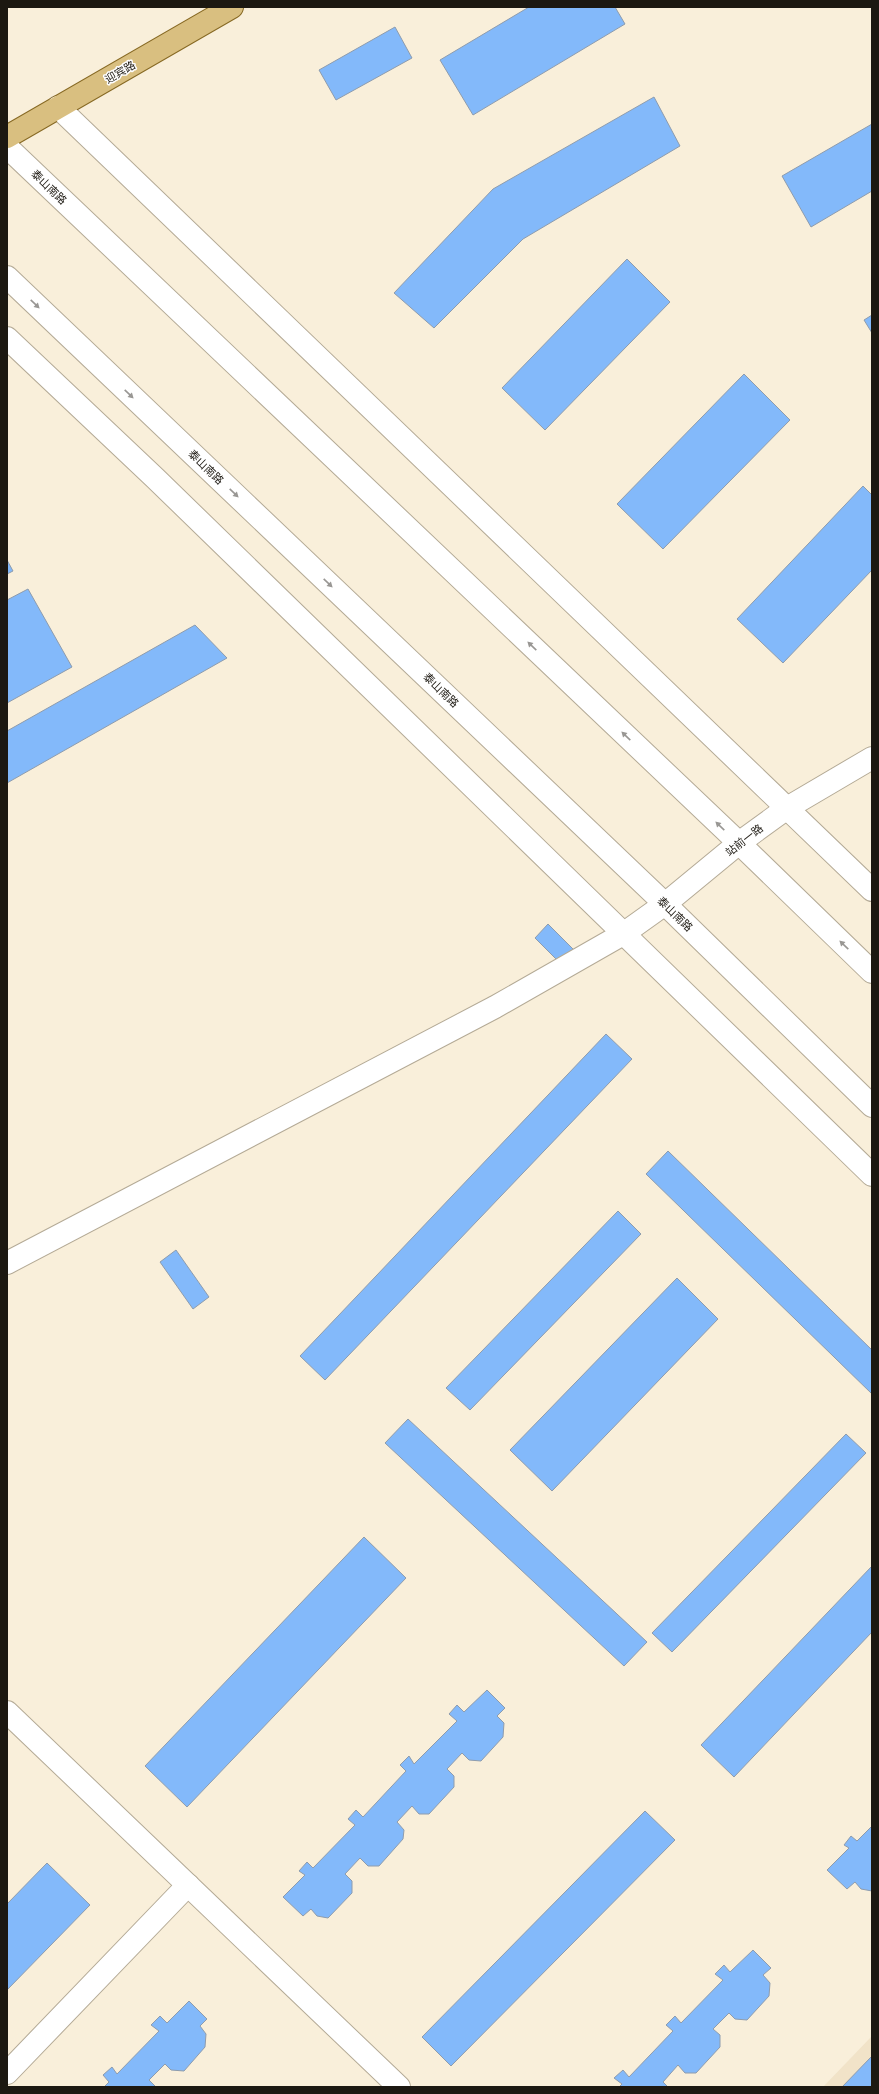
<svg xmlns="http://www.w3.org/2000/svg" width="879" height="2094" font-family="'Asap Condensed','Noto Sans SC',sans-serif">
<rect width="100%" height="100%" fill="#f9efda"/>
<polygon fill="#f1e3c8" points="872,2036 872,2087 823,2087"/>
<g fill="#83b9fa" stroke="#8e9cad">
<polygon points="529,7 615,7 625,24 473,115 440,60"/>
<polygon points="395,27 412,58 336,100 319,70"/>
<polygon points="654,97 680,146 523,239 434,328 394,293 493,189"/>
<polygon points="872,124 872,191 811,227 782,176"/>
<polygon points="627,259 670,302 545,430 502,388"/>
<polygon points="872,315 872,333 864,320"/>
<polygon points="744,374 790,420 663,549 617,504"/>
<polygon points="863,486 872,495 872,570 783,663 737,619"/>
<polygon points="7,560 13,571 7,574"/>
<polygon points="28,589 72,667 7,703 7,600"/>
<polygon points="195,625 227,658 7,783 7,731"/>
<polygon points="548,924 574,950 561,964 535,938"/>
<polygon points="606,1034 632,1059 325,1380 300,1356"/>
<polygon points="668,1151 872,1350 872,1394 646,1174"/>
<polygon points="618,1211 641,1234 470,1410 446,1388"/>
<polygon points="176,1250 209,1297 193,1309 160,1262"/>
<polygon points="677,1278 718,1319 552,1491 510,1450"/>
<polygon points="408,1419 647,1642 624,1666 385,1443"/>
<polygon points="846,1434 866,1453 672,1652 652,1633"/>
<polygon points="364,1537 406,1578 187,1807 145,1766"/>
<polygon points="872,1566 872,1632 734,1777 701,1745"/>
<polygon points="487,1690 505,1708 497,1716 504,1723 503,1737 481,1761 469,1760 462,1753 447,1769 454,1776 454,1787 429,1814 419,1814 412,1806 397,1822 404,1830 403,1839 379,1866 368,1866 360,1858 345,1874 352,1881 352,1893 328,1918 317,1916 311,1909 303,1916 283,1897 305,1875 299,1871 307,1862 313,1868 355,1825 348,1819 356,1810 363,1817 406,1771 400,1765 409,1756 414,1764 457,1721 449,1714 457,1705 464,1712"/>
<polygon points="645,1811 675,1840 451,2066 422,2037"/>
<polygon points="872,1826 872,1891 861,1889 855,1882 847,1889 827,1870 849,1848 844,1845 851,1836 857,1841"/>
<polygon points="47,1863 90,1905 7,1990 7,1904"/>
<polygon points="753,1950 771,1968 763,1975 770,1983 769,1996 747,2020 735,2019 729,2013 713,2029 720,2035 720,2047 696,2073 685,2073 678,2065 663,2082 668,2087 619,2087 622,2084 614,2078 623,2070 629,2077 673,2031 666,2025 675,2016 681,2023 723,1980 715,1974 724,1965 730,1972"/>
<polygon points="189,2001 207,2019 200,2026 206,2034 205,2047 184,2071 171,2070 165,2064 149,2080 156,2087 104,2087 109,2082 103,2075 112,2067 117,2074 159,2031 151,2025 160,2016 167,2023"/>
<polygon points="872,2056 872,2087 842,2087"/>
</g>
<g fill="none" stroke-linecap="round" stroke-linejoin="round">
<defs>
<g id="minor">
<polyline points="58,107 872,890"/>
<polyline points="7,147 739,843 872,972"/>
<polyline points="7,277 665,904 872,1106"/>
<polyline points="7,338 155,478 872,1175"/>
<polyline points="7,1263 495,1007 623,934 665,904 739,843 787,808 872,758"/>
<polyline points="7,1712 399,2087"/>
<polyline points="7,2073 188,1885"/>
</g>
<polyline id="major" points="7,137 232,7"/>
</defs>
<use href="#minor" stroke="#b4aa96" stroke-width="24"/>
<use href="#major" stroke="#876923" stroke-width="24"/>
<use href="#minor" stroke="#fff" stroke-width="22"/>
<use href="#major" stroke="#d9bf80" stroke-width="22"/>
</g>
<defs><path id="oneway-solid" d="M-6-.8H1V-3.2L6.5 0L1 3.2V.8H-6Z"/></defs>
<g fill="#999794">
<use href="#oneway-solid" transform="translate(35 304) rotate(44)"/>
<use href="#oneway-solid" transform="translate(129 394) rotate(44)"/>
<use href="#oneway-solid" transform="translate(234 493) rotate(44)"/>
<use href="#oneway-solid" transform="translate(328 583) rotate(44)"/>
<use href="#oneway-solid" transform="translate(532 646) rotate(-136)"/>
<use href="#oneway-solid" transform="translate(626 736) rotate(-136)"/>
<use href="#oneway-solid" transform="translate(720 826) rotate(-136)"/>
<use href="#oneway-solid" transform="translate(844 945) rotate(-136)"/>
</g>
<g text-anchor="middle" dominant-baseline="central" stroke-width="3" stroke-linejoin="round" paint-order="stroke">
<g font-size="11" fill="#1c1811" stroke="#fff">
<text transform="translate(120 72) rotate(-30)">迎宾路</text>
<text transform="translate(49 187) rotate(44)">泰山南路</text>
<text transform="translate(206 467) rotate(44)">泰山南路</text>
<text transform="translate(441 690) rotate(44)">泰山南路</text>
<text transform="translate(744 840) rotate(-38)">站前一路</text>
<text transform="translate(675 914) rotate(44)">泰山南路</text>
</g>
</g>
<rect width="879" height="2094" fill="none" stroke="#1c1811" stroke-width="16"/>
</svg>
